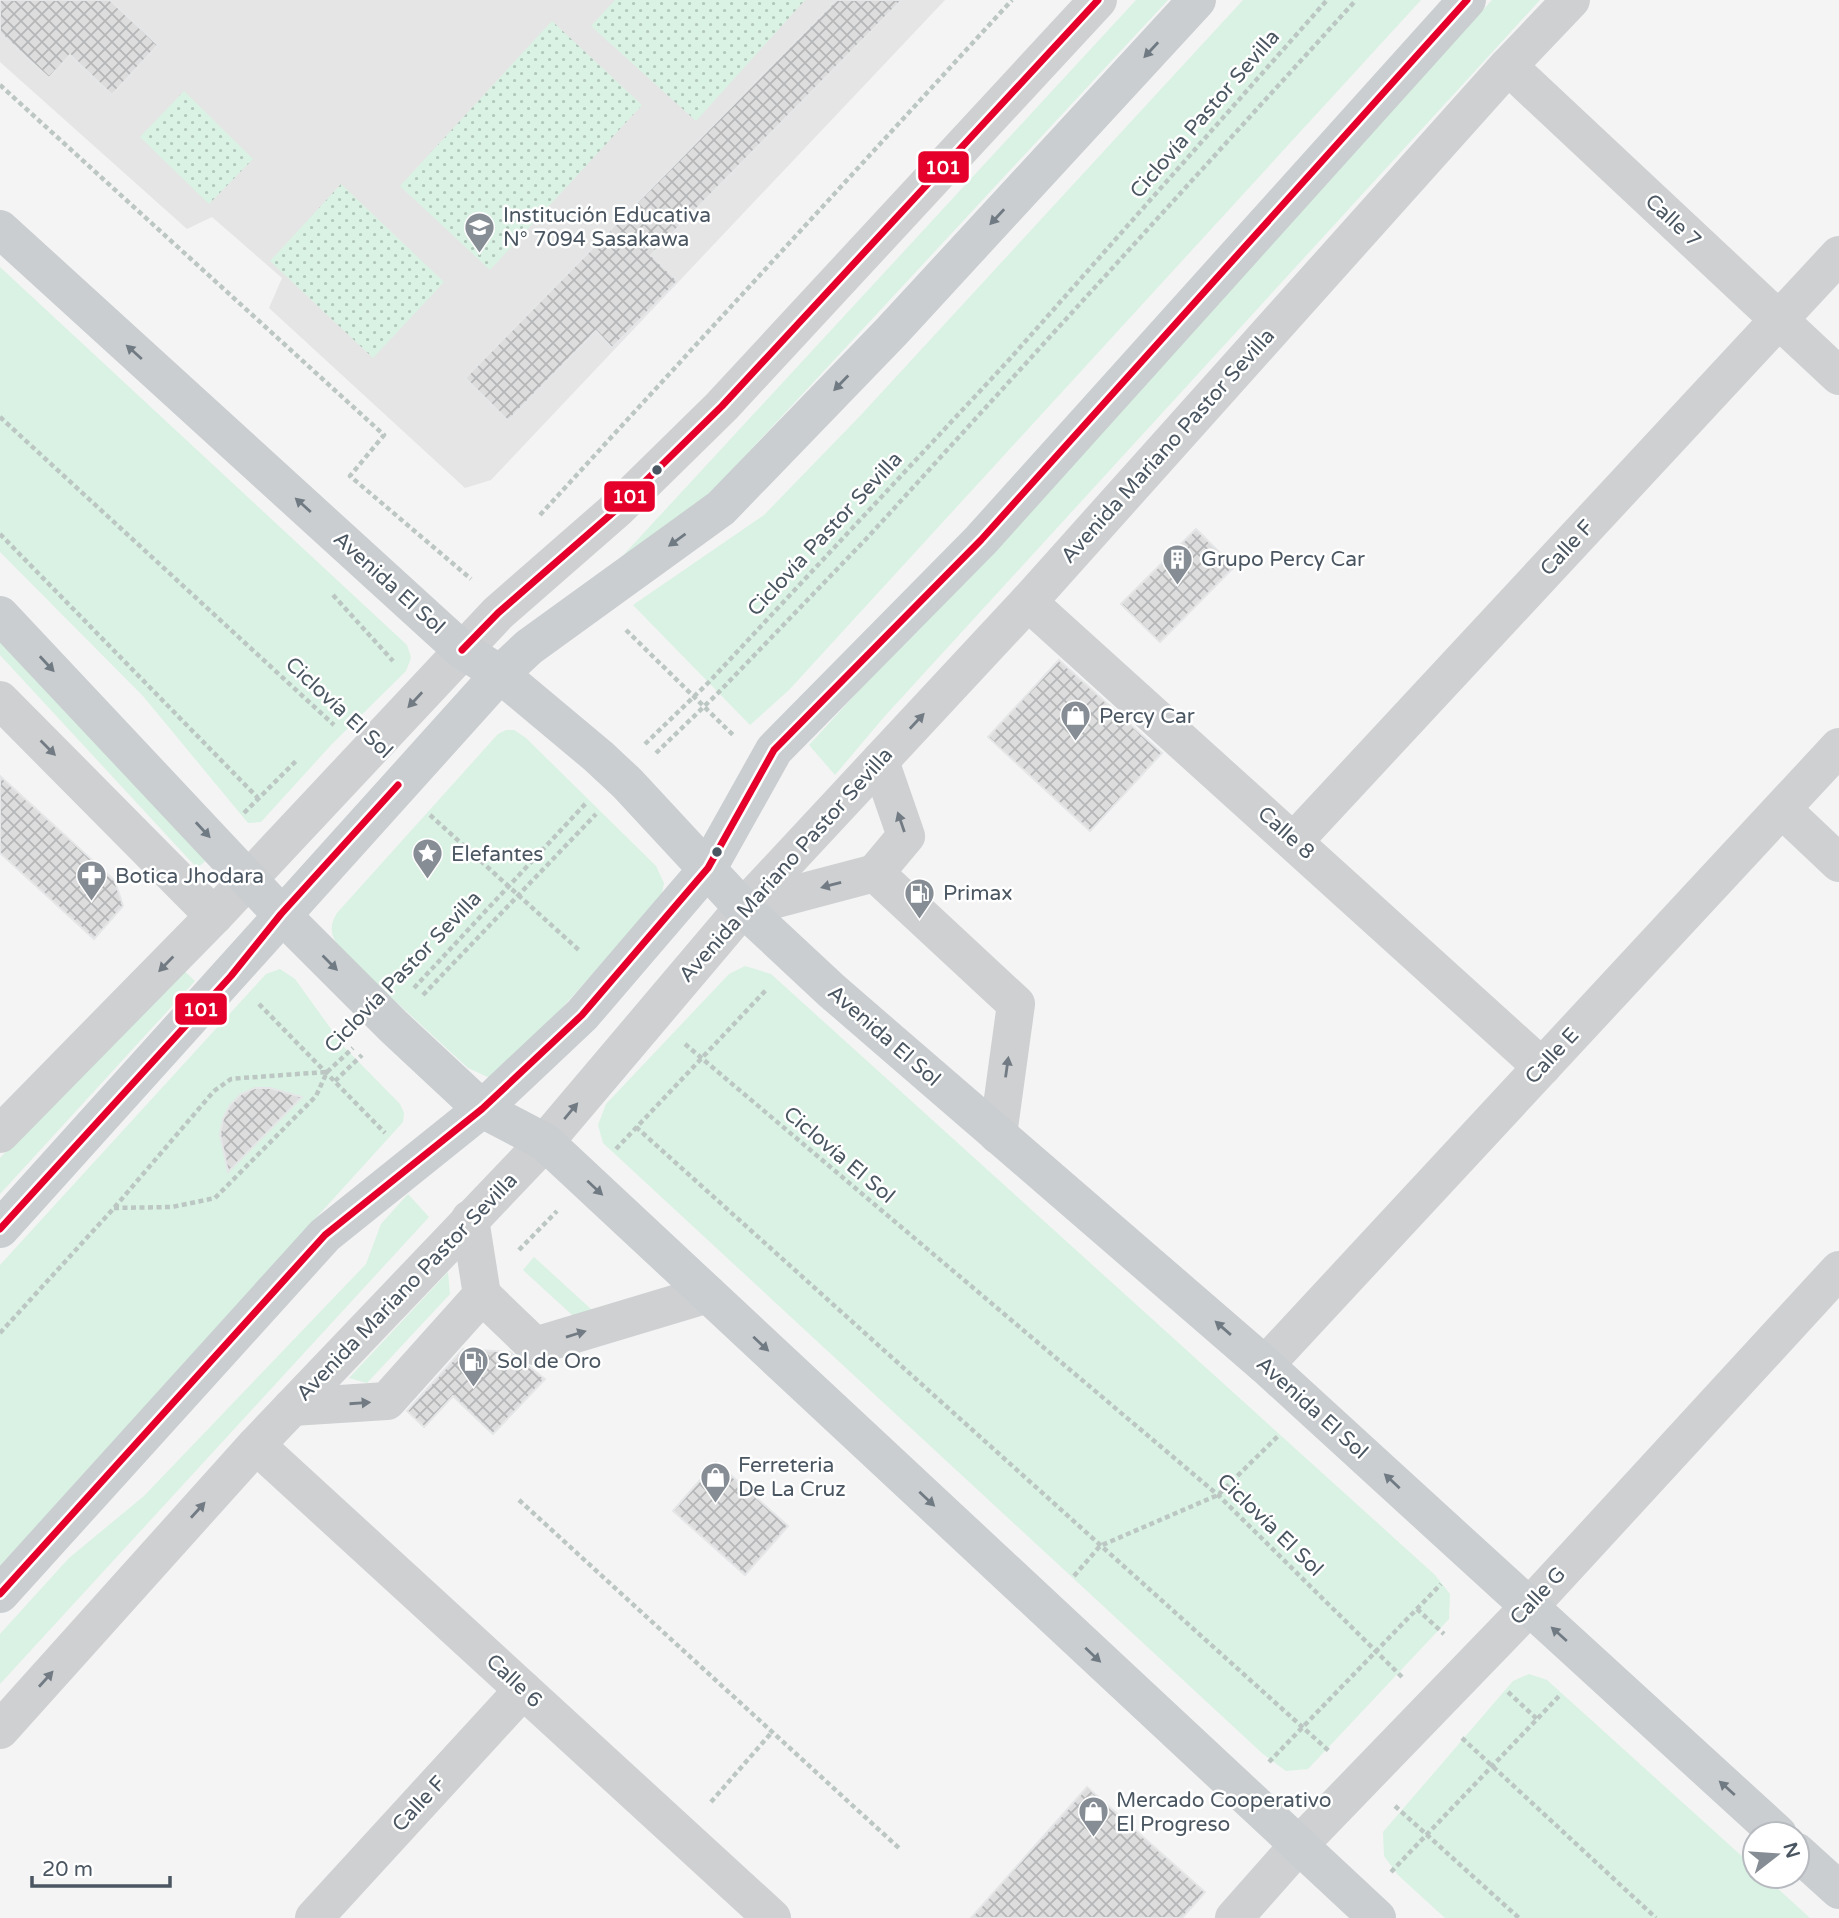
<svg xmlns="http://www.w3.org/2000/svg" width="1839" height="1918" font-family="'Varela Round',sans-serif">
<defs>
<pattern id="garden-dots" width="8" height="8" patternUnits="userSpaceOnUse" patternTransform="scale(1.75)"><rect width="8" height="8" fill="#d9f2e3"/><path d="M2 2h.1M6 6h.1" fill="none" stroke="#b2c7bb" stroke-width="1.8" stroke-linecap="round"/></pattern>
<pattern id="building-cross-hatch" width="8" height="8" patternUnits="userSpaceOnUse" patternTransform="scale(1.75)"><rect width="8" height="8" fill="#ddddde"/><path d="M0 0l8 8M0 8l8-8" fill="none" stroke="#b5b6b7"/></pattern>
</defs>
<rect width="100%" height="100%" fill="#f4f4f4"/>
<polygon fill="#e6e5e6" points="0,0 945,0 491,480 465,488 269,308 282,278 212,217 187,229 0,62"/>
<g fill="#d9f2e3">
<polygon points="1136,0 1168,0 695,510 617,562"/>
<polygon points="1243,0 1421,0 789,690 750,725 633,605 764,515 860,416"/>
<polygon points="1492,0 1540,0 884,717 835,775 809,745"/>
<polygon points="0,267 407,645 411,658 406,671 331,745 261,822 248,823 143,696 0,552"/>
<polygon points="0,635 209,858 197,868 0,655"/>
<path d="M506,730H514L526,738L656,866L664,883L661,898L506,1070L490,1078L468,1068L345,955C334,941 326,930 337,913L498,734Z"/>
<polygon points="179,966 195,981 0,1194 0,1158"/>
<polygon points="745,966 771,974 1435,1575 1450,1594 1449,1619 1308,1769 1286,1771 1263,1754 603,1143 598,1125 606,1104 729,974"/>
<polygon points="280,969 295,979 344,1047 400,1104 404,1113 403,1122 0,1566 0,1265 266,974"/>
<polygon points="408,1194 429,1217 0,1684 0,1634 69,1558 144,1496 366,1264 381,1224"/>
<polygon points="534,1257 593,1311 582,1324 523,1270"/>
<polygon points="448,1272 450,1294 367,1383 349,1378"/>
<polygon points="1529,1674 1547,1680 1755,1868 1755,1876 1764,1876 1810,1918 1445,1918 1398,1875 1384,1856 1383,1832 1513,1681"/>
</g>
<g fill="url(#garden-dots)">
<polygon points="615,0 805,0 696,121 591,26"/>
<polygon points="552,21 642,105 490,270 400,186"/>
<polygon points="184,91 253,159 209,204 140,137"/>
<polygon points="341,184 444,282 373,358 270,261"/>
</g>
<g fill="url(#building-cross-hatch)" stroke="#e5e6e7" stroke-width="2">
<polygon points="0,0 110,0 158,45 112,95 70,55 49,78 0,33"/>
<polygon points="836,0 902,0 651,255 678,281 612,348 596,331 508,421 465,378"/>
<polygon points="1196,529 1234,567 1160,642 1121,604"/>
<polygon points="1059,660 1162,753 1090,831 988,737"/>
<polygon points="0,776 115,881 123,906 94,939 0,853"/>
<polygon points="255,1088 270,1088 302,1097 228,1172 220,1134 223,1119 230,1105 241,1094"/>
<polygon points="463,1349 510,1352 545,1379 493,1434 453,1396 424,1427 407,1411"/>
<polygon points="716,1462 788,1526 745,1575 673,1511"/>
<polygon points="1087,1787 1205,1892 1182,1918 971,1918"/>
</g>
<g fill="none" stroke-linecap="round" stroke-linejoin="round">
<g stroke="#bcc7c4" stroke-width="4.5" stroke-dasharray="5 3.5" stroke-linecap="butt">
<polyline points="0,85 384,435 350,476 471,579"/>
<polyline points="0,417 334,725"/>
<polyline points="540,515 1012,0"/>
<polyline points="0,534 258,798"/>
<polyline points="333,595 393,661"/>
<polyline points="626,630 734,736"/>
<polyline points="645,744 709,682 1008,361 1327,0"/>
<polyline points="656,753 718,693 868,537 1356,0"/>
<polyline points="244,813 297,760"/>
<polyline points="430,815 581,952"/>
<polyline points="414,988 587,802"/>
<polyline points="423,995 596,814"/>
<polyline points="259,1004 385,1133"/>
<polyline points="685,1044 1218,1495 1402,1677"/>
<polyline points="335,1081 362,1055"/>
<polyline points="636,1127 1329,1751"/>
<polyline points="616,1149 766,990"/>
<polyline points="114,1208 172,1207 215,1198 316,1096 327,1072 353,1048"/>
<polyline points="519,1250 557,1211"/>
<polyline points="0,1333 114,1208 214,1091 231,1079 242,1078 326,1072"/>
<polyline points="519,1500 900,1849"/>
<polyline points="1074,1576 1100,1546 1218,1495 1279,1435"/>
<polyline points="1417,1609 1444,1634"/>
<polyline points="1508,1692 1537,1719"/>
<polyline points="1462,1738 1656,1918"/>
<polyline points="1269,1762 1441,1584"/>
<polyline points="711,1802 772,1732"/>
<polyline points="1395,1806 1519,1918"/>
<polyline points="1391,1872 1561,1694"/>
</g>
<g stroke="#ced0d2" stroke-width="38">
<polyline points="1508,66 1839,376"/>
<polyline points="1028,602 1542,1067"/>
<polyline points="0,700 214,916"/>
<polyline points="1782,809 1839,863"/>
<polyline points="1295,840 1839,255"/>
<polyline points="875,873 906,836 880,761"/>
<polyline points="743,908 875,873 1016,1004 998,1135"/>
<polyline points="0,1134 214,916 498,613 617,509 722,406 1098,0"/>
<polyline points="482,1295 535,1346 708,1294"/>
<polyline points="1265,1365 1839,747"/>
<polyline points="292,1407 387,1401 482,1295 470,1219"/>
<polyline points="256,1445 772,1918"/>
<polyline points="0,1730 256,1445 545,1142 743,908 1028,602 1508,66 1571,0"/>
<polyline points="314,1918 523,1690"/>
<polyline points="1234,1918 1297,1847 1529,1607 1839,1270"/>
</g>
<g stroke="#caced1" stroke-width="38">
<polyline points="0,229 462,650 500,674 598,756 627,783 743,908 832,991 1265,1365 1778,1834"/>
<polyline points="0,615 281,914 393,1026 482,1109 545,1142 1377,1918"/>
<polyline points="0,1229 500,674 529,647 721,508 892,331 1197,0"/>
<polyline points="0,1594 325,1235 482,1109 582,1015 708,868 774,750 981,540 1467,0"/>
<polyline points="1797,1852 1839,1890"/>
</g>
<defs>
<g id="bus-1">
<polyline points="462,650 498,613 617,509 722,406 1098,0"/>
<polyline points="0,1229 231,976 281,914 398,785"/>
<polyline points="0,1594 325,1235 482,1109 582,1015 708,868 774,750 981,540 1467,0"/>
</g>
</defs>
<use href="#bus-1" stroke="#fff" stroke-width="12"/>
<use href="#bus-1" stroke="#e4002b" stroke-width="7"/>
</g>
<defs><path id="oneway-solid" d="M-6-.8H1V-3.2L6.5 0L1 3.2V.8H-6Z" transform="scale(1.75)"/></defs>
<g fill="#707a83">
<use href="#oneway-solid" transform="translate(1151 50) rotate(133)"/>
<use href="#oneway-solid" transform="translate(997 217) rotate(133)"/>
<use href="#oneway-solid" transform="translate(134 352) rotate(-138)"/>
<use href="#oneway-solid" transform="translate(841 383) rotate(134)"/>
<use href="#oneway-solid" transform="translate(303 505) rotate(-138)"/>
<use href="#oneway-solid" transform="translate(677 540) rotate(144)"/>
<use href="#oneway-solid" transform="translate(47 664) rotate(47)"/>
<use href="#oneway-solid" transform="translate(203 830) rotate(47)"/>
<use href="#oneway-solid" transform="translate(330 963) rotate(45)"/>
<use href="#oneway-solid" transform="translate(595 1188) rotate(43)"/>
<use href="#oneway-solid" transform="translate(1223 1328) rotate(-139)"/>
<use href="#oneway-solid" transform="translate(761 1344) rotate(43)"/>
<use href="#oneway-solid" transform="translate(1392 1481) rotate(-137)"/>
<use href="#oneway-solid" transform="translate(927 1499) rotate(43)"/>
<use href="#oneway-solid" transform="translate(1559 1634) rotate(-138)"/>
<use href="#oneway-solid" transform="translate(1093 1655) rotate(43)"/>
<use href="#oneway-solid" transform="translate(1727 1788) rotate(-138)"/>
</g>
<g fill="#727b83">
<use href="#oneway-solid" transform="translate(415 700) rotate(133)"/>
<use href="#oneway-solid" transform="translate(917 721) rotate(-47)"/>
<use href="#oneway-solid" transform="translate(48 748) rotate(45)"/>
<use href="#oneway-solid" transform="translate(901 822) rotate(-109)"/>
<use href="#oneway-solid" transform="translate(831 885) rotate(165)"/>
<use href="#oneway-solid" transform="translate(166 964) rotate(134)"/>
<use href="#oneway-solid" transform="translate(1007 1067) rotate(-82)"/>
<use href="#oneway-solid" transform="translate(571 1111) rotate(-50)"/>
<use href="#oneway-solid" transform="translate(576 1334) rotate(-17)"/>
<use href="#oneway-solid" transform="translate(360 1403) rotate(-4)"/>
<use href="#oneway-solid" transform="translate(198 1510) rotate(-48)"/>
<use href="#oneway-solid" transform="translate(46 1679) rotate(-48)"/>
</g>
<defs>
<symbol id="school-pin" viewBox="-11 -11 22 30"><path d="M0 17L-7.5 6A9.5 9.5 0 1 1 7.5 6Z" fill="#868d94" stroke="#fff"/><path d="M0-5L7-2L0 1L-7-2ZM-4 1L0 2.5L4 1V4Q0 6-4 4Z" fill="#fff"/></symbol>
<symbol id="building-pin" viewBox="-11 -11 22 30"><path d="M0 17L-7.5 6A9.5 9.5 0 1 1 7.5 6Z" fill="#868d94" stroke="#fff"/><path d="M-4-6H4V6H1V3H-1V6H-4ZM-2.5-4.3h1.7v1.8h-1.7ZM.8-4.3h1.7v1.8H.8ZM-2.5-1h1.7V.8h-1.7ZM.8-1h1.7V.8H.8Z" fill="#fff"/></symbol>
<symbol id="shop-pin" viewBox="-11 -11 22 30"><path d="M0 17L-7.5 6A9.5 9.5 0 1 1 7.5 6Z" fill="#868d94" stroke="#fff"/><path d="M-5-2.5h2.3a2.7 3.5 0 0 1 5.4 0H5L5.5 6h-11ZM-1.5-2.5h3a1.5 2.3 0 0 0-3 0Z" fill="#fff"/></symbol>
<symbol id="sight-pin" viewBox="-11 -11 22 30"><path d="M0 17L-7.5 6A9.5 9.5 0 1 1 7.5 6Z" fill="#868d94" stroke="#fff"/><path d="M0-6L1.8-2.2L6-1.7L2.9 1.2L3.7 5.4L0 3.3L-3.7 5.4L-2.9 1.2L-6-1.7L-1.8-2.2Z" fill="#fff"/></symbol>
<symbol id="pharmacy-pin" viewBox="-11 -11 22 30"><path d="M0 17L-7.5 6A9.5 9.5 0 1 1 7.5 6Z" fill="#868d94" stroke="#fff"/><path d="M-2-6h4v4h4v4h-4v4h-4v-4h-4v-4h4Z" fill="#fff"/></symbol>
<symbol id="fuel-pin" viewBox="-11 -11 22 30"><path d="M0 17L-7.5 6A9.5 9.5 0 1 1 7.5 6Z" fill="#868d94" stroke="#fff"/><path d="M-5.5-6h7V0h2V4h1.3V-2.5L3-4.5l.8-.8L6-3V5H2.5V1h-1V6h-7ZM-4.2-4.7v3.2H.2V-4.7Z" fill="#fff"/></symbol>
</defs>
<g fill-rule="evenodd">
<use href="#school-pin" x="462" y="210" width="35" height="47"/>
<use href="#building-pin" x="1160" y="542" width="35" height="47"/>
<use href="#shop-pin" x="1058" y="698" width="35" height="47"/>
<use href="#sight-pin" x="410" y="836" width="35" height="47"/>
<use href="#pharmacy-pin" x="74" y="858" width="35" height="47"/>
<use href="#fuel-pin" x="902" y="876" width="35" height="47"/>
<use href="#fuel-pin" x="456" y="1344" width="35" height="47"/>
<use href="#shop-pin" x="698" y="1460" width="35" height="47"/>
<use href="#shop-pin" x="1076" y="1794" width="35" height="47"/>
</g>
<g fill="#4a5661" stroke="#fff" stroke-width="2.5">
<circle cx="657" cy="470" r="6"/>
<circle cx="717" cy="852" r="6"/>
</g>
<g text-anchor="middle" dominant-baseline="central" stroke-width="5" stroke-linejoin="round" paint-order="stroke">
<g font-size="21" fill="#4a5661" stroke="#fff">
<text transform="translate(1205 114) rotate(-49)">Ciclovía Pastor Sevilla</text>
<text transform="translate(1673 221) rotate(43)">Calle 7</text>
<text transform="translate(1168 446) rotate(-48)">Avenida Mariano Pastor Sevilla</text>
<text transform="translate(825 534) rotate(-47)">Ciclovía Pastor Sevilla</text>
<text transform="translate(1567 548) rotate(-47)">Calle F</text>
<text transform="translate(389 583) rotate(42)">Avenida El Sol</text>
<text transform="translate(339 708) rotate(43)">Ciclovía El Sol</text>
<text transform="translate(1286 833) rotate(42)">Calle 8</text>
<text transform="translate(786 865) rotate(-48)">Avenida Mariano Pastor Sevilla</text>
<text transform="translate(403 972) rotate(-46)">Ciclovía Pastor Sevilla</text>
<text transform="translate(884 1036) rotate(41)">Avenida El Sol</text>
<text transform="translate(1552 1056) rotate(-47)">Calle E</text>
<text transform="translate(839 1155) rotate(40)">Ciclovía El Sol</text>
<text transform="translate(407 1287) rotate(-46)">Avenida Mariano Pastor Sevilla</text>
<text transform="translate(1312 1408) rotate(42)">Avenida El Sol</text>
<text transform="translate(1270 1525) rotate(44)">Ciclovía El Sol</text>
<text transform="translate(1538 1596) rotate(-47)">Calle G</text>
<text transform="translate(514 1681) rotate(43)">Calle 6</text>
<text transform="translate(419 1804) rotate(-47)">Calle F</text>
</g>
<g font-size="21" fill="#4a5661" stroke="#fff" text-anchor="start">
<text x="503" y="215">Institución Educativa<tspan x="503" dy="24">N° 7094 Sasakawa</tspan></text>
<text x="1201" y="559">Grupo Percy Car</text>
<text x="1099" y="716">Percy Car</text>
<text x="451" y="854">Elefantes</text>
<text x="115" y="876">Botica Jhodara</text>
<text x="943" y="893">Primax</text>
<text x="497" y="1361">Sol de Oro</text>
<text x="738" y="1465">Ferreteria<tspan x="738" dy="24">De La Cruz</tspan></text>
<text x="1116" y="1800">Mercado Cooperativo<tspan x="1116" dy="24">El Progreso</tspan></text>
</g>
</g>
<g stroke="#fff" stroke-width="2.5">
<rect x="917" y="150" width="53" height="34" rx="7" fill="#e4002b"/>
<rect x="603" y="480" width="53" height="33" rx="7" fill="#e4002b"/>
<rect x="174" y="992" width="54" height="34" rx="7" fill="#e4002b"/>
</g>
<g font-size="19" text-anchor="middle" font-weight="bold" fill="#fff">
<text x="943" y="174">101</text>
<text x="630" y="503">101</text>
<text x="201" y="1016">101</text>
</g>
<g transform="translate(1776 1855) rotate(73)"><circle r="33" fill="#ffffff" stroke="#b7bbc0" stroke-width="2"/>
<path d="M0-5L12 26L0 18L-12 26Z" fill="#868d94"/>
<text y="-10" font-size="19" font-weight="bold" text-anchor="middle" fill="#4a5661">N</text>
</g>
<path d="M32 1876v10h138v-10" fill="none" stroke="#4a5661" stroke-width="3.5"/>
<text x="42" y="1876" font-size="21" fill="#4a5661" stroke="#ffffff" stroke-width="5" paint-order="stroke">20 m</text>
</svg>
